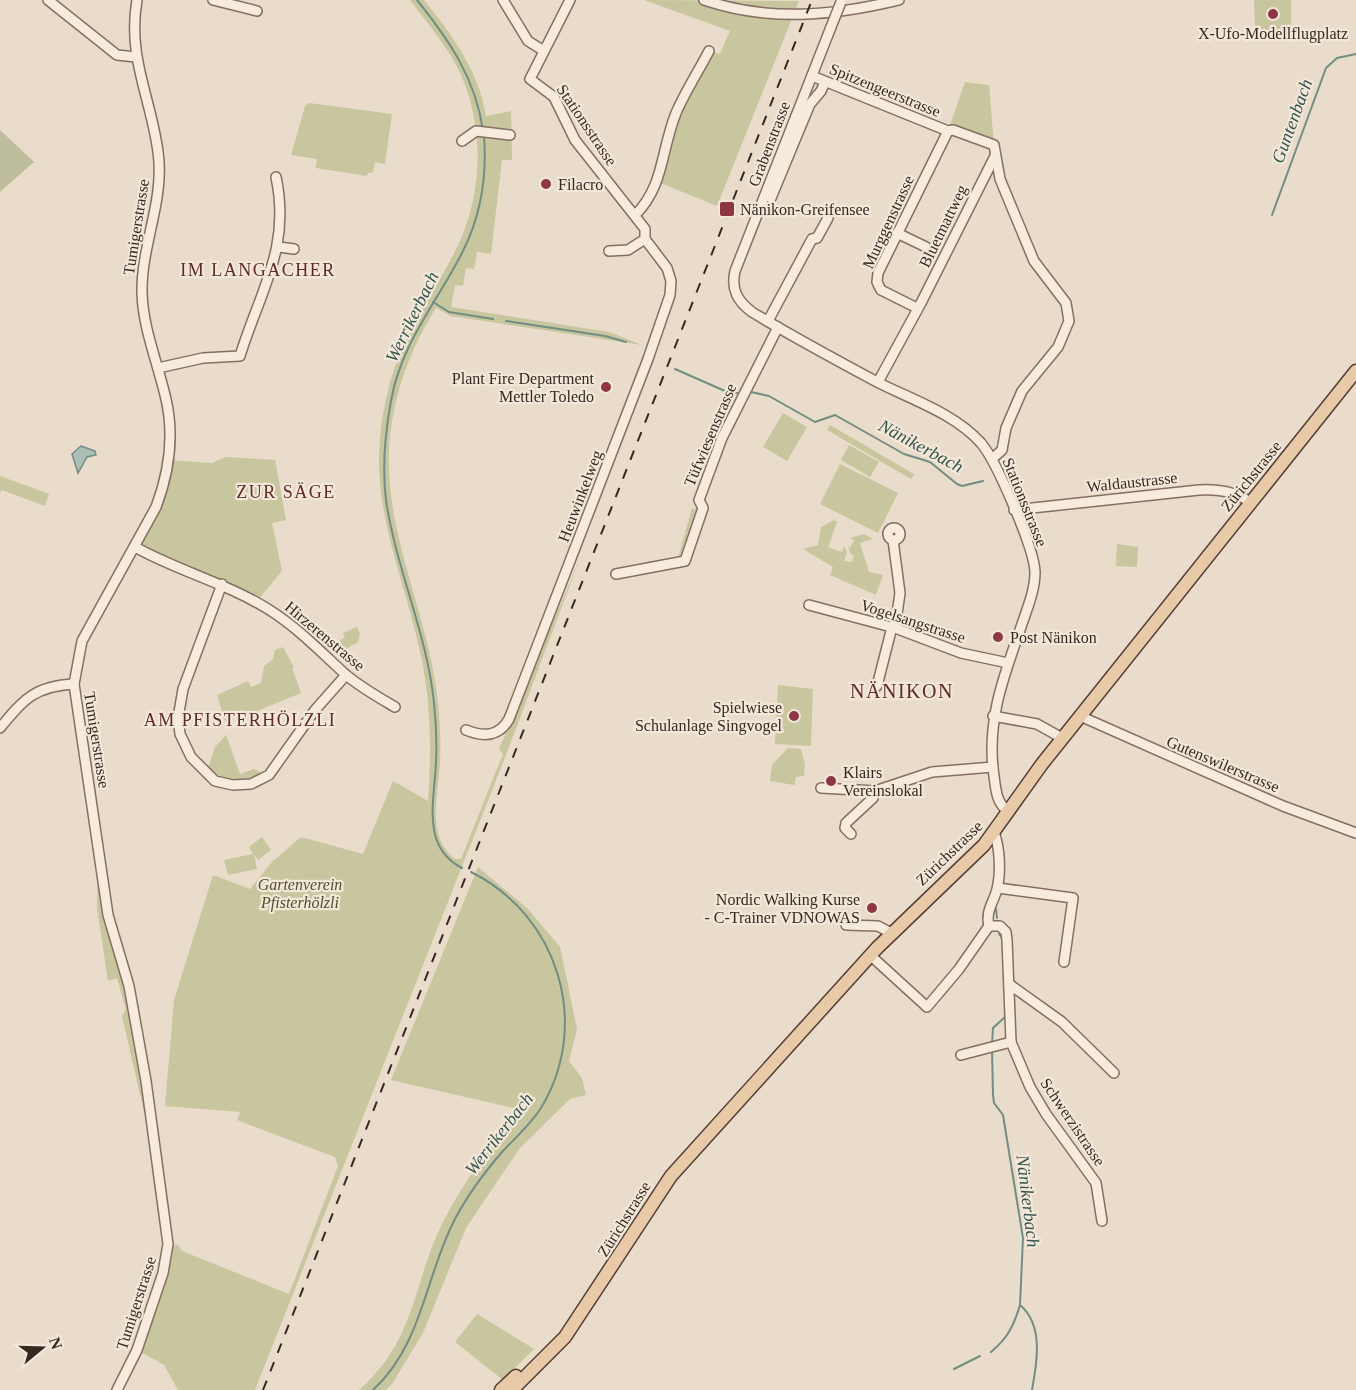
<svg xmlns="http://www.w3.org/2000/svg" width="1356" height="1390" font-family="Georgia,serif">
<rect width="100%" height="100%" fill="#eadccb"/>
<g fill="#c7c69f">
<path d="M410,0H424C452,35 479,71 486,116L511,111L512,160H502L491,254L477,252L474,269L466,268L463,286L455,285L451,307L609,332L642,345L451,316L436,308C408,353 391,400 389,454C386,542 434,626 439,715C440,730 441,745 440,761C439,793 425,836 455,859H461L503,754L499,749L579,561L506,755L255,1390H178L164,1365L137,1350L168,1244L178,1245L182,1251L289,1294L338,1166L335,1157L237,1120L240,1112L165,1106L174,1000L213,875L250,889L272,862L301,837L363,854L393,781L428,801C432,747 431,696 418,643C404,581 378,521 379,457C380,418 388,378 405,342C421,308 443,277 459,243C483,191 484,128 461,75C448,47 428,24 410,0Z"/>
<polygon points="644,0 799,1 717,206 658,182 667,141 709,51 720,54 730,31"/>
<polygon points="1254,0 1291,0 1291,40 1255,27"/>
<polygon points="965,82 989,85 994,145 948,131"/>
<polygon points="309,103 392,114 385,164 375,162 373,173 368,173 367,176 316,168 317,159 291,155 305,106"/>
<polygon points="783,413 807,427 787,461 763,447"/>
<polygon points="830,425 914,474 911,479 827,430"/>
<polygon points="849,445 879,462 870,477 841,460"/>
<polygon points="225,457 275,460 286,520 272,523 282,571 256,602 213,581 215,576 135,547 156,507 170,460 212,463"/>
<polygon points="840,464 898,493 878,533 820,504"/>
<polygon points="0,476 49,494 45,506 2,490 0,493"/>
<polygon points="692,508 702,512 685,561 677,562"/>
<polygon points="834,520 837,522 828,547 842,552 844,546 847,552 844,561 852,562 854,556 850,553 848,546 850,548 854,540 850,538 864,534 873,539 860,543 869,572 883,575 876,595 830,575 833,567 803,549 818,545 821,527"/>
<polygon points="1117,544 1138,547 1137,567 1116,566"/>
<polygon points="357,627 360,634 358,642 341,652 334,645 345,637 343,633"/>
<polygon points="283,647 294,667 292,668 301,693 250,714 239,711 235,718 225,721 217,695 248,681 251,687 261,683 264,666 273,659 275,650"/>
<polygon points="778,685 813,689 811,746 775,744"/>
<path d="M226,735L240,774L254,769L262,773C242,785 225,783 208,768L215,747Z"/>
<polygon points="788,748 801,749 805,764 804,776 796,777 794,785 770,781 772,765"/>
<polygon points="262,837 271,850 258,860 254,854 257,869 228,875 224,860 253,854 249,847"/>
<path d="M478,867L528,909L560,947L577,1029L569,1061L582,1078L586,1095L570,1099L519,1149L466,1228L423,1333L392,1384L386,1390H359C417,1339 412,1283 444,1220C464,1180 493,1146 518,1109L391,1080Z"/>
<polygon points="98,869 124,982 147,1111 144,1112 122,1016 126,1010 117,978 108,981 97,908"/>
<polygon points="477,1314 534,1349 503,1380 455,1342"/>
</g>
<polygon fill="#bebd9d" points="0,130 34,162 0,192"/>
<polygon fill="#abbfb6" stroke="#728d82" stroke-width="1.5" points="81,446 95,451 96,455 87,457 78,473 72,454"/>
<g fill="none" stroke-linecap="round" stroke-linejoin="round">
<g stroke="#728d82" stroke-width="2">
<path d="M417,0C450,41 475,78 483,130"/>
<polyline points="1272,215 1326,68 1337,58 1356,54"/>
<polyline points="433,302 449,312 493,319"/>
<polyline points="506,321 605,336 626,342"/>
<polyline points="675,369 725,391 737,393"/>
<polyline points="751,392 769,396 815,422 835,415 904,454 930,462 957,484 962,486 983,481"/>
<path d="M462,868C420,846 435,799 436,762C437,742 436,722 434,703C427,633 396,569 386,500C382,467 385,433 391,401C401,343 438,301 463,251C481,215 487,175 484,136"/>
<polyline points="996,909 997,918"/>
<polyline points="999,934 1003,939"/>
<polyline points="992,1044 993,1028 1005,1017 1005,1011"/>
<path d="M992,1049L993,1095L994,1103L1003,1115L1023,1238L1020,1305C1044,1325 1037,1363 1032,1390"/>
<path d="M991,1352C1008,1338 1014,1325 1020,1305"/>
<polyline points="954,1369 980,1356"/>
<path d="M373,1390C423,1344 425,1276 455,1219C467,1196 484,1173 502,1152C515,1138 530,1125 541,1108C592,1024 558,915 471,872"/>
</g>
<defs>
<g id="minor">
<polyline points="48,0 117,55 136,57"/>
<polyline points="213,0 257,11"/>
<polyline points="503,0 528,41 544,51"/>
<polyline points="570,0 530,79 554,97 575,140 645,229 645,239 628,250 609,251"/>
<path d="M704,0C769,22 833,16 899,0"/>
<path d="M831,27L735,271C731,289 737,301 752,312C793,337 836,360 879,383C913,400 955,414 981,443C997,462 1034,548 1035,572C1035,592 1026,611 1020,630C1003,678 986,723 994,776C996,790 996,803 1009,812"/>
<polyline points="812,76 948,131 953,130 994,145 1000,179 1034,261 1066,303 1069,321 1058,347 1022,391 1006,428 1002,450 992,459"/>
<polyline points="462,141 476,131 510,135"/>
<polyline points="771,198 810,104 821,91 825,82"/>
<path d="M635,215C664,187 661,150 676,113C685,92 698,72 709,51"/>
<polyline points="897,233 926,247"/>
<polyline points="279,247 294,249"/>
<polyline points="917,308 881,290 877,282 878,273 948,131"/>
<polyline points="768,321 812,239 817,238 828,218"/>
<path d="M158,368L203,358L240,356C260,291 291,248 276,177"/>
<polyline points="878,382 921,303 995,156"/>
<path d="M1014,510L1199,490C1218,489 1236,491 1251,503"/>
<circle cx="894" cy="534" r="6"/>
<polyline points="893,540 900,593 895,628"/>
<path d="M135,547C178,571 226,583 268,609C297,627 320,651 345,674C360,687 378,697 395,707"/>
<polyline points="616,574 685,561 703,508 699,500 722,438 778,327"/>
<polyline points="222,584 183,689 178,718 180,734 191,757 215,781 233,785 251,784 269,775 315,710 346,675"/>
<polyline points="809,605 895,628 961,653 1008,663"/>
<polyline points="877,686 892,627"/>
<polyline points="993,716 1037,724 1062,738"/>
<polyline points="1080,716 1283,806 1356,833"/>
<path d="M0,728C24,699 35,686 74,684"/>
<path d="M466,730C483,737 499,737 509,719L648,359L670,295L671,281L667,268L645,239"/>
<polyline points="821,788 875,791 932,772 993,767"/>
<polyline points="851,834 845,828 846,823 873,798 875,791"/>
<polyline points="998,888 1073,898 1064,962"/>
<polyline points="846,925 878,926 891,933"/>
<polyline points="989,926 1000,926 1006,932 1007,940 1011,1042 1030,1087 1046,1114 1096,1183 1102,1221"/>
<path d="M989,926C985,911 994,902 997,889C1001,873 1000,848 994,832"/>
<polyline points="870,955 927,1007 959,969 989,926"/>
<polyline points="1009,984 1062,1022 1114,1073"/>
<polyline points="961,1055 1011,1042"/>
<path d="M117,1390L137,1350L163,1273L168,1244L146,1081L129,986L108,915L74,684L82,641L156,507C170,470 175,434 165,395C157,361 143,328 142,293C141,245 165,200 158,152C151,98 127,57 137,0"/>
</g>
<g id="major">
<polyline points="501,1390 516,1376"/>
<polyline points="512,1390 565,1337 671,1176 877,948 984,845 1042,764 1356,371"/>
</g>
</defs>
<use href="#minor" stroke="#856f61" stroke-width="12"/>
<use href="#major" stroke="#543e34" stroke-width="15"/>
<use href="#minor" stroke="#f6ebdd" stroke-width="9"/>
<use href="#major" stroke="#e8caa8" stroke-width="12"/>
<polyline stroke="#372922" stroke-width="2" stroke-dasharray="10 10" stroke-linecap="butt" points="263,1390 812,0"/>
<defs>
<polyline id="minor-bridge" points="831,27 841,2"/>
</defs>
<use href="#minor-bridge" stroke="#856f61" stroke-width="12" stroke-linecap="butt"/>
<use href="#minor-bridge" stroke="#f6ebdd" stroke-width="9"/>
</g>
<g fill="#8d3745" stroke="#f2e7d9" stroke-width="2">
<circle cx="1273" cy="14" r="6"/>
<circle cx="546" cy="184" r="6"/>
<rect x="719" y="201" width="16" height="16" rx="3"/>
<circle cx="606" cy="387" r="6"/>
<circle cx="998" cy="637" r="6"/>
<circle cx="794" cy="716" r="6"/>
<circle cx="831" cy="781" r="6"/>
<circle cx="872" cy="908" r="6"/>
</g>
<g text-anchor="middle" dominant-baseline="central" stroke-width="4.5" stroke-linejoin="round" paint-order="stroke">
<g font-size="16" fill="#372922" stroke="#f2e7d9" text-anchor="start">
<text x="1273" y="33" text-anchor="middle">X-Ufo-Modellflugplatz</text>
<text x="558" y="184">Filacro</text>
<text x="740" y="209">Nänikon-Greifensee</text>
<text x="594" y="378" text-anchor="end">Plant Fire Department<tspan x="594" dy="18">Mettler Toledo</tspan></text>
<text x="1010" y="637">Post Nänikon</text>
<text x="782" y="707" text-anchor="end">Spielwiese<tspan x="782" dy="18">Schulanlage Singvogel</tspan></text>
<text x="843" y="772">Klairs<tspan x="843" dy="18">Vereinslokal</tspan></text>
<text x="860" y="899" text-anchor="end">Nordic Walking Kurse<tspan x="860" dy="18">- C-Trainer VDNOWAS</tspan></text>
</g>
<g font-size="16" fill="#372922" stroke="#f2e7d9">
<text transform="translate(885 90) rotate(22)">Spitzengeerstrasse</text>
<text transform="translate(587 125) rotate(56)">Stationsstrasse</text>
<text transform="translate(769 144) rotate(-69)">Grabenstrasse</text>
<text transform="translate(888 222) rotate(-65)">Murggenstrasse</text>
<text transform="translate(943 226) rotate(-64)">Bluetmattweg</text>
<text transform="translate(136 227) rotate(-81)">Tumigerstrasse</text>
<text transform="translate(710 435) rotate(-67)">Tüfwiesenstrasse</text>
<text transform="translate(1251 476) rotate(-51)">Zürichstrasse</text>
<text transform="translate(1132 482) rotate(-6)">Waldaustrasse</text>
<text transform="translate(580 496) rotate(-69)">Heuwinkelweg</text>
<text transform="translate(1025 502) rotate(68)">Stationsstrasse</text>
<text transform="translate(913 621) rotate(18)">Vogelsangstrasse</text>
<text transform="translate(325 636) rotate(40)">Hirzerenstrasse</text>
<text transform="translate(97 740) rotate(81)">Tumigerstrasse</text>
<text transform="translate(1223 764) rotate(23)">Gutenswilerstrasse</text>
<text transform="translate(949 853) rotate(-44)">Zürichstrasse</text>
<text transform="translate(1073 1122) rotate(56)">Schwerzistrasse</text>
<text transform="translate(624 1219) rotate(-58)">Zürichstrasse</text>
<text transform="translate(136 1303) rotate(-72)">Tumigerstrasse</text>
</g>
<g font-size="16" font-style="italic" fill="#4e522b" stroke="#f2e7d9">
<text x="300" y="884">Gartenverein<tspan x="300" dy="18">Pfisterhölzli</tspan></text>
</g>
<g font-size="18" font-style="italic" fill="#34554e" stroke="#f2e7d9">
<text transform="translate(1292 121) rotate(-70)">Guntenbach</text>
<text transform="translate(412 317) rotate(-64)">Werrikerbach</text>
<text transform="translate(921 446) rotate(28)">Nänikerbach</text>
<text transform="translate(499 1134) rotate(-52)">Werrikerbach</text>
<text transform="translate(1028 1201) rotate(83)">Nänikerbach</text>
</g>
<g font-size="18" letter-spacing="1.5" fill="#5f2a27" stroke="#f2e7d9">
<text x="258" y="270">IM LANGACHER</text>
<text x="286" y="492">ZUR SÄGE</text>
<text x="240" y="720">AM PFISTERHÖLZLI</text>
</g>
<g font-size="20" letter-spacing="1.5" fill="#5f2a27" stroke="#f2e7d9">
<text x="902" y="691">NÄNIKON</text>
</g>
</g>
<g transform="translate(42 1348) rotate(71)" stroke="#f2e7d9" stroke-width="4.5" paint-order="stroke">
<path d="M0-4.5L10 22L0 15L-10 22Z" fill="#372922"/>
<text y="-9" font-size="16" font-weight="bold" text-anchor="middle" fill="#372922">N</text>
</g>
</svg>
